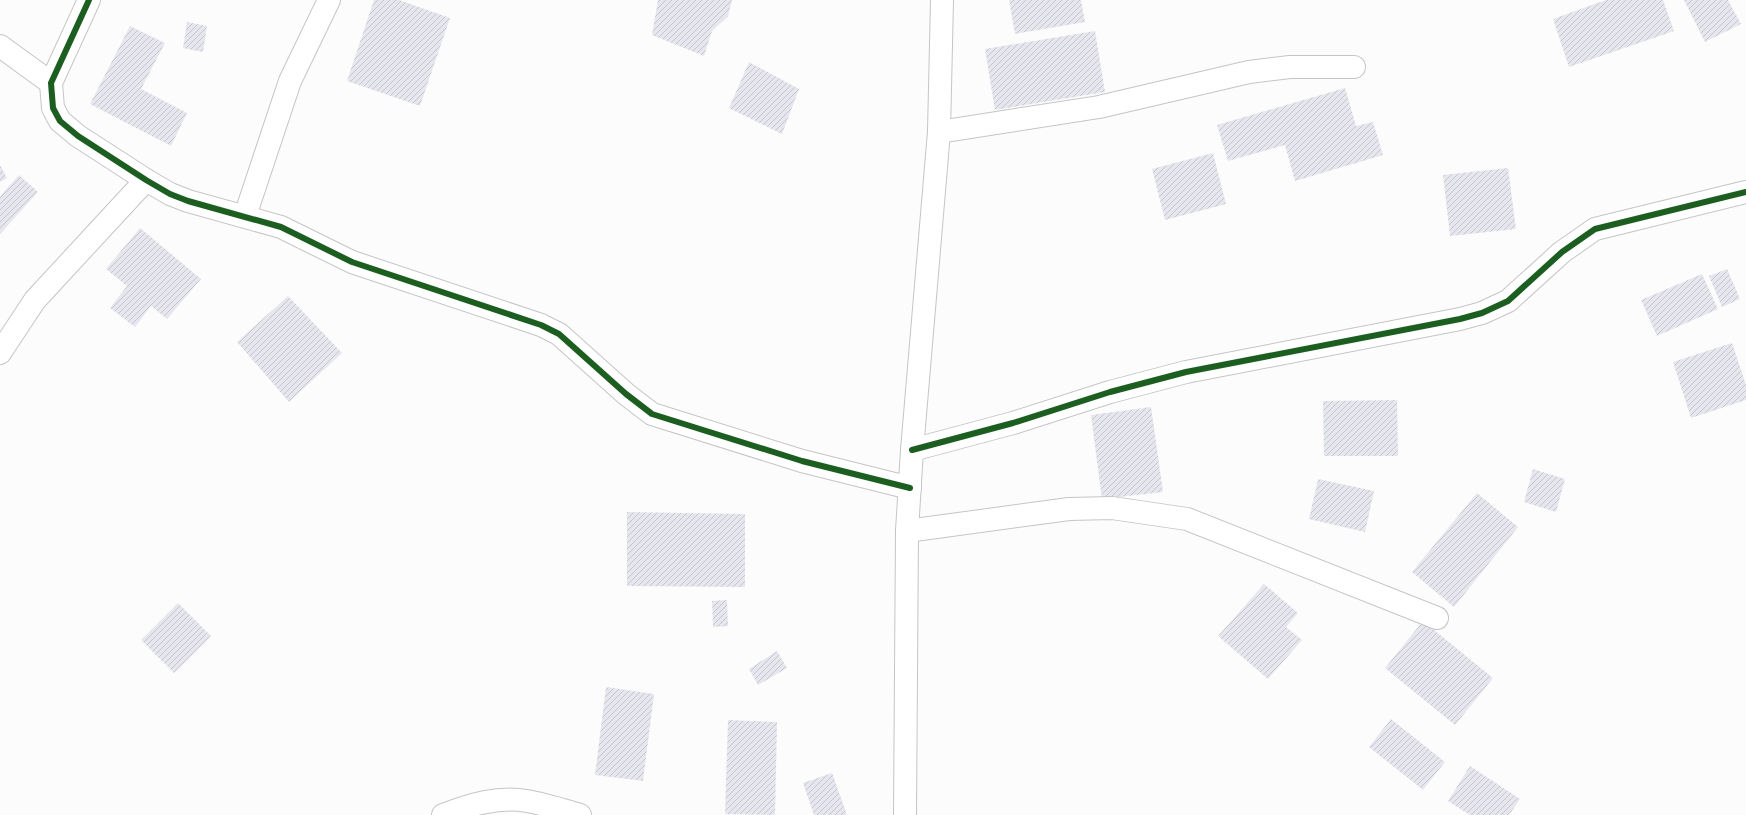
<svg xmlns="http://www.w3.org/2000/svg" width="1746" height="815" font-family="Barlow,sans-serif">
<defs>
<pattern id="building-hatch" width="6" height="6" patternUnits="userSpaceOnUse"><rect width="6" height="6" fill="#e6e6ee"/><path d="M-1 1l2-2M0 6l6-6M5 7l2-2" fill="none" stroke="#c5c5cc"/></pattern>
</defs>
<rect width="100%" height="100%" fill="#fcfcfd"/>
<g fill="url(#building-hatch)">
<polygon points="374,0 399,0 450,18 420,106 347,81"/>
<polygon points="658,0 732,0 728,16 712,31 704,56 652,35"/>
<polygon points="1009,0 1081,0 1085,22 1015,34"/>
<polygon points="1606,0 1663,0 1674,31 1569,67 1553,19"/>
<polygon points="1684,0 1728,0 1741,24 1705,42"/>
<polygon points="187,22 207,26 203,52 183,48"/>
<polygon points="130,26 165,43 141,89 187,113 171,146 90,104"/>
<polygon points="1095,31 1105,92 995,110 985,49"/>
<polygon points="749,62 799,89 782,134 729,108"/>
<polygon points="1345,88 1356,126 1373,122 1383,155 1295,181 1285,145 1228,161 1217,125"/>
<polygon points="1213,153 1226,204 1165,220 1152,169"/>
<polygon points="0,165 7,178 0,182"/>
<polygon points="1508,168 1516,229 1450,236 1443,175"/>
<polygon points="19,175 38,192 0,234 0,196"/>
<polygon points="140,228 201,279 167,319 151,306 135,327 110,308 127,286 106,269"/>
<polygon points="1727,269 1740,299 1722,307 1709,276"/>
<polygon points="1702,274 1718,309 1657,336 1641,300"/>
<polygon points="288,296 342,353 289,402 237,342"/>
<polygon points="1732,343 1746,385 1746,400 1691,418 1673,362"/>
<polygon points="1397,400 1398,456 1324,456 1323,401"/>
<polygon points="1151,407 1163,492 1102,499 1091,415"/>
<polygon points="1533,469 1565,479 1556,512 1524,502"/>
<polygon points="1318,479 1374,491 1365,532 1309,519"/>
<polygon points="1477,493 1518,527 1454,607 1412,572"/>
<polygon points="627,512 745,514 745,587 627,586"/>
<polygon points="1264,584 1298,613 1286,627 1302,640 1268,679 1218,636"/>
<polygon points="727,600 728,626 713,627 712,601"/>
<polygon points="178,603 211,636 174,673 141,640"/>
<polygon points="1423,621 1493,678 1455,725 1385,668"/>
<polygon points="777,651 787,668 758,685 749,669"/>
<polygon points="606,687 654,694 643,781 595,775"/>
<polygon points="1391,719 1445,762 1423,790 1369,747"/>
<polygon points="728,720 777,722 775,815 725,814"/>
<polygon points="1470,766 1520,799 1509,815 1470,815 1448,801"/>
<polygon points="832,773 847,815 814,815 803,783"/>
</g>
<g fill="none" stroke-linecap="round" stroke-linejoin="round">
<defs>
<g id="minor">
<polyline points="89,0 51,83 53,108 60,121 78,136 146,180 170,194 188,201 281,227 352,262 541,325 559,334 626,394 652,414 802,461 910,488"/>
<polyline points="0,46 51,83"/>
<polyline points="939,132 1099,107 1249,72 1290,67 1354,67"/>
<polyline points="245,216 290,81 329,0"/>
<polyline points="0,353 35,300 146,180"/>
<polyline points="912,450 1013,423 1110,392 1186,372 1460,319 1482,313 1508,301 1562,252 1595,229 1746,192"/>
<polyline points="907,531 1069,509 1112,508 1187,519 1437,618"/>
<path d="M443,815C470,805 497,796 527,801C545,804 563,810 580,815"/>
<polyline points="905,815 907,531 912,450 939,132 942,0"/>
</g>
</defs>
<use href="#minor" stroke="#c5c5c6" stroke-width="24"/>
<use href="#minor" stroke="#fff" stroke-width="22"/>
<defs>
<g id="cycleway">
<polyline points="89,0 51,83 53,108 60,121 78,136 146,180 170,194 188,201 281,227 352,262 541,325 559,334 626,394 652,414 802,461 910,488"/>
<polyline points="912,450 1013,423 1110,392 1186,372 1460,319 1482,313 1508,301 1562,252 1595,229 1746,192"/>
</g>
</defs>
<use href="#cycleway" stroke="#fbfbfe" stroke-width="8"/>
<use href="#cycleway" stroke="#1b5e20" stroke-width="6"/>
</g>
</svg>
